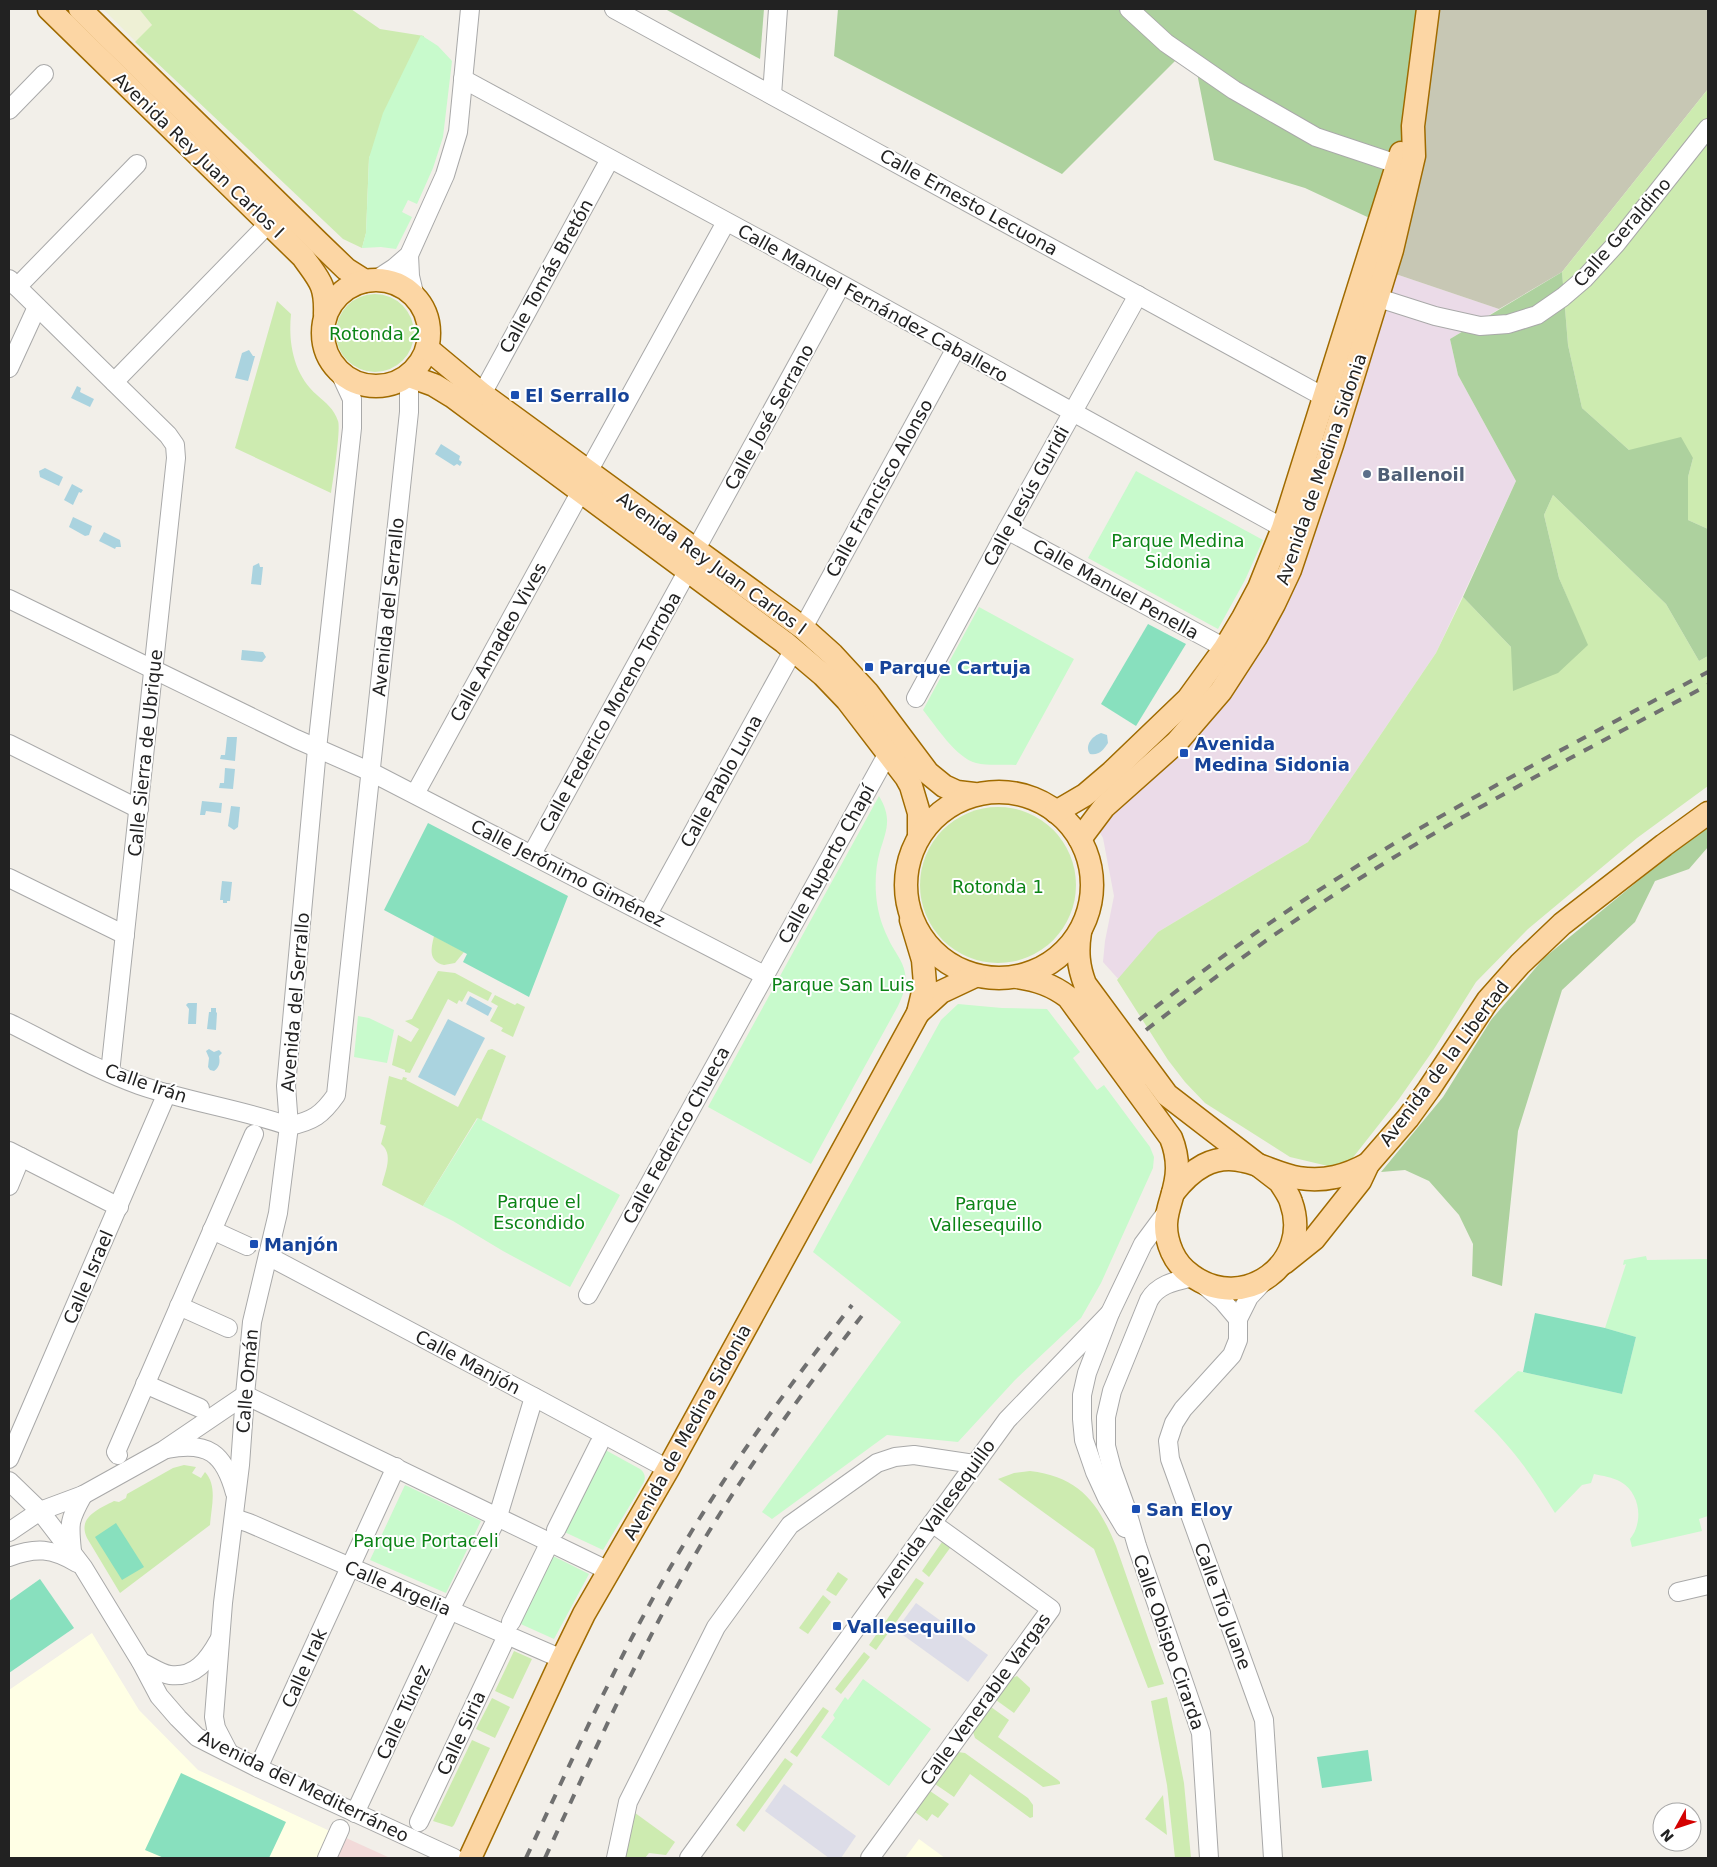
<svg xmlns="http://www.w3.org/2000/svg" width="1717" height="1867" font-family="'DejaVu Sans',sans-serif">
<rect width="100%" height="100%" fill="#f2efe9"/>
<polygon fill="#f2dad9" points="344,1837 390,1858 334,1858"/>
<polygon fill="#ebdbe8" points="1369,265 1499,309 1450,339 1458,375 1516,481 1436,653 1308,842 1158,932 1120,981 1103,962 1105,941 1114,896 1103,838 1086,809 1134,765 1254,624"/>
<g fill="#ffffe5">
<polygon points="92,1633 139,1710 198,1770 332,1832 321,1858 9,1858 9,1690"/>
<polygon points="919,1839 945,1858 905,1858"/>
</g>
<polygon fill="#c7c7b4" points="1430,9 1708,9 1708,89 1562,272 1499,309 1369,265"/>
<polygon fill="#eef0d5" points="103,9 139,9 152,25 138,44"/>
<g fill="#cdebb0">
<polygon points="139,9 351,9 380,29 424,36 369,158 366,233 362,248 343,239 135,42 152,25"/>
<polygon points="1708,89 1708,529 1688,520 1688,477 1693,458 1629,450 1582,408 1568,345 1562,272"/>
<circle cx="375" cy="333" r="39"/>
<path d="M277,301L291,314C288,344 294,375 317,395C326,403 334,409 338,421C341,429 333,481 331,493L235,448Z"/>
<polygon points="1553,495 1666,604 1699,661 1708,656 1708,786 1637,838 1528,929 1476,982 1434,1049 1399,1099 1351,1160 1343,1166 1328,1166 1290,1157 1205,1103 1185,1082 1168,1060 1117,980 1158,932 1308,842 1436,653 1463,597 1511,647 1587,645 1559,578 1544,515"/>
<circle cx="998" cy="885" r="78"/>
<path d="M434,936L464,952L455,963L444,965C428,961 431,949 434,936Z"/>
<polygon points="438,971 455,973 492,993 488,1001 468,991 462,1002 459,1000 457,1004 448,999 410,1073 405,1072 405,1070 392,1065 398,1035 411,1042 419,1029 405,1021 412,1019"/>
<polygon points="495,995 515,1005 517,1003 525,1007 513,1037 501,1031 503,1028 490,1021 498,1006 491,1002"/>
<path d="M492,1049L506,1056L481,1121L477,1118L423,1206L382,1185C385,1172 394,1154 381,1144L386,1126L380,1124L389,1076L402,1080L403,1077L407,1078L406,1080L458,1107L488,1050Z"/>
<path d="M184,1465L196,1467L192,1473L201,1478L205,1472C218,1486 211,1508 210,1525L120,1593L87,1538C77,1517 99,1509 114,1501L119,1502L126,1498L127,1494L173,1468Z"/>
<path d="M1030,1471C1079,1477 1098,1502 1116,1546L1164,1684L1148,1688L1094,1549L998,1479L1014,1473Z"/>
<polygon points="942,1542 950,1548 929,1577 922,1571"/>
<polygon points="838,1572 848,1579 836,1596 826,1590"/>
<polygon points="916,1578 924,1583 876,1650 869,1645"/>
<polygon points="823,1595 831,1602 808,1634 799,1628"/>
<polygon points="514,1651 532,1659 513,1699 495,1691"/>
<polygon points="864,1652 870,1657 841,1694 835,1689"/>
<polygon points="1017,1676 1030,1688 1030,1691 1014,1713 996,1700 1012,1678"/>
<polygon points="1167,1697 1184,1783 1191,1858 1175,1858 1167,1785 1151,1701"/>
<polygon points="492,1698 510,1707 495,1738 476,1729"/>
<polygon points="823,1707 829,1711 797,1757 790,1752"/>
<polygon points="991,1707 1009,1720 998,1737 1058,1780 1060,1782 1060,1784 1043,1787 975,1738 973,1732"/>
<polygon points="472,1740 490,1748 454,1825 452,1827 433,1821"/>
<polygon points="958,1752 965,1753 1028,1798 1033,1805 1033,1817 1030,1818 970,1774 954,1797 935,1784"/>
<polygon points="785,1758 793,1764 744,1832 736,1825"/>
<polygon points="930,1791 949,1804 938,1818 932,1814 927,1821 915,1812"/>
<polygon points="1163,1795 1167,1835 1145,1819"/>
<polygon points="631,1810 675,1842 666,1855 649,1853 645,1858 620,1858"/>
</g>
<g fill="#add19e">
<polygon points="665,9 764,9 760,59"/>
<polygon points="838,9 1430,9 1391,228 1305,188 1214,160 1197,73 1179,57 1062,174 834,56"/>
<polygon points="1562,272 1568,345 1582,408 1629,450 1681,437 1693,458 1688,477 1688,520 1708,529 1708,656 1699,661 1666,604 1553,495 1544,515 1559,578 1588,645 1558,673 1513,691 1511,647 1463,597 1516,481 1458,375 1450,339"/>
<polygon points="1708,827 1708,847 1689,869 1655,881 1635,922 1562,990 1518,1131 1502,1286 1472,1276 1473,1244 1459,1215 1429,1181 1405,1170 1381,1172 1443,1097 1491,1020 1544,958 1688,840"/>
</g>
<g fill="#c8facc">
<polygon points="421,35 438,46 452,61 443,137 433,168 417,204 408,200 402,212 412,217 396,249 381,247 362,248 366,233 369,158 383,113"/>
<polygon points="1136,471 1263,540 1245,580 1218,629 1088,558"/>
<path d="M979,607L1074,659L1016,765C1004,764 988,766 976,763C956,758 936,726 923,710Z"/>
<path d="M879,796C892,818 887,829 880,851C876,865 875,880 876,894C877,909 881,924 888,938C893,950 903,960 905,973C907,984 903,996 898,1006L811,1164L708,1107Z"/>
<polygon points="958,1004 1002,1008 1047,1009 1080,1052 1073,1058 1097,1090 1104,1085 1150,1147 1154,1157 1153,1168 1101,1283 1081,1318 1015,1380 958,1442 887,1435 772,1519 762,1512 901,1322 813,1252 941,1020"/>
<polygon points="358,1016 369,1018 394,1030 387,1063 354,1057"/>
<polygon points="478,1118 620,1195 570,1287 503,1251 453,1221 423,1206"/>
<path d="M1646,1256L1647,1260L1708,1259V1516L1699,1519L1702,1531L1632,1547L1630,1539C1644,1522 1640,1493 1621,1482C1612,1477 1603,1476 1594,1474L1591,1483L1582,1485L1555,1513C1531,1473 1508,1442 1474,1411L1518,1371L1622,1394L1636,1337L1605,1328L1626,1264L1623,1265L1624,1260Z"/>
<path d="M600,1447L640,1469C644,1472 646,1476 644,1482L603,1550L558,1529Z"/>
<polygon points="405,1485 481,1521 446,1593 370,1560"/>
<polygon points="547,1553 589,1574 554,1639 514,1621"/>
<polygon points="863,1679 931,1729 889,1786 821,1737 835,1718 833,1715 845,1697 848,1700"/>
</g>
<g fill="#88e0be">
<polygon points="1148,624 1186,644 1136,726 1101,704"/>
<polygon points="428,823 568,896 529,997 463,962 467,954 384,910"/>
<polygon points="1535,1313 1605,1328 1636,1337 1622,1394 1523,1372"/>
<polygon points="116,1523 144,1567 122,1580 95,1537"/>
<polygon points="40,1579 74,1628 9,1673 9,1601"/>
<polygon points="1368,1750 1372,1781 1322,1788 1317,1757"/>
<polygon points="181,1773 286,1822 269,1858 164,1858 145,1850"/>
</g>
<g fill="#dddde8">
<polygon points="916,1603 988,1655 968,1682 896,1630"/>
<polygon points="784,1784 856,1836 841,1858 829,1858 765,1811"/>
</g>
<g fill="#aad3df">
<polygon points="249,350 253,356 255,356 248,381 235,378 242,353"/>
<polygon points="77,386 81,388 80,392 94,399 90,407 71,398"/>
<polygon points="441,444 460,456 459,460 462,462 460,466 457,464 454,466 435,454"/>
<polygon points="45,468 63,477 59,486 40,477 39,471"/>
<polygon points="72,484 83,490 81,493 79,492 73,505 64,500"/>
<polygon points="73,517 92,526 89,535 85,536 69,527"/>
<polygon points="104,532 120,540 121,547 116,547 115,549 99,541"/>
<polygon points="259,563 260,567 263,567 261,585 251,584 253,566"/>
<polygon points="242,650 263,652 266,657 262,662 241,660"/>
<path d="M1101,733L1107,735L1108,743C1104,749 1099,756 1090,754C1084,746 1092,736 1101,733Z"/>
<polygon points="227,737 237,737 235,761 220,759 221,755 225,755"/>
<polygon points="225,768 235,769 233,789 219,788 220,783 224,783"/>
<polygon points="202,801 222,803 221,813 206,811 205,815 200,815"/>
<polygon points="231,806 240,807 238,827 234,830 228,826"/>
<polygon points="222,881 232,882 230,901 227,901 227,903 223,903 223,900 220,900"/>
<polygon points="470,996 492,1008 488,1016 466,1004"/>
<polygon points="188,1003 197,1003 196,1024 188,1024 189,1009 186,1005"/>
<polygon points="211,1008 216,1008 216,1012 217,1013 216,1030 207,1029 209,1012 211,1012"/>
<polygon points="448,1019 485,1038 455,1096 418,1077"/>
<path d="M209,1049L214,1052L219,1050L222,1053L219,1056C220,1062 220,1067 214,1071L210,1070L208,1067L209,1058L206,1051Z"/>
</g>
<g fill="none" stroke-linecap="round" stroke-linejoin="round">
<defs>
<g id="minor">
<polyline points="614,9 1324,397"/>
<polyline points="1129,9 1166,43 1234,90 1316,137 1397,164"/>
<polyline points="463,79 770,245 1283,528"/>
<polyline points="772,95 778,9"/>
<polyline points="9,110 44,74"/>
<polyline points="409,255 410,276 415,297"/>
<polyline points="9,279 168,435 175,445 176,458 110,1073"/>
<polyline points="377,279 394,268 409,255 445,175 458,132 470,9"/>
<polyline points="17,287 137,164"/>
<polyline points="1366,294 1435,316 1480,326 1508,324 1537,315 1563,297 1584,279 1616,244 1708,128"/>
<polyline points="9,368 37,307"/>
<polyline points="114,382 269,223"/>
<polyline points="482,394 610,159"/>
<polyline points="588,472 726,222"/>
<polyline points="1007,530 1225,648"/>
<polyline points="696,549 841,285"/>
<polyline points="9,599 296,739 371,772 764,975"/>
<polyline points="803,628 956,348"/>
<polyline points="916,698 1007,530 1138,295"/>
<polyline points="9,744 139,809"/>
<polyline points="415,794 581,491"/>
<polyline points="532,854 688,570"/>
<polyline points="9,878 125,935"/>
<polyline points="648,914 794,649"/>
<path d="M9,1023C52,1044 94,1069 139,1085C188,1102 240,1109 289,1126"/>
<path d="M289,1126C313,1121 322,1115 336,1095L409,412V376"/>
<polyline points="9,1151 119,1207"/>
<polyline points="9,1186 21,1157"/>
<polyline points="212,1230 247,1246"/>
<polyline points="268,1256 534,1397 668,1469"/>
<path d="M1193,1277C1176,1281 1158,1284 1149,1300L1112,1391L1106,1417V1446L1112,1469L1126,1508L1137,1546L1201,1733L1209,1858"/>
<polyline points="1265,1280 1249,1297 1238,1319 1238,1340 1232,1355 1183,1409 1174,1423 1168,1441 1170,1459 1264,1720 1273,1858"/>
<polyline points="1203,1284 1222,1300 1238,1319"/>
<polyline points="588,1295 888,753"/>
<polyline points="179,1306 228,1328"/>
<polyline points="145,1384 200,1408"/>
<polyline points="245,1395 609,1571"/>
<path d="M167,1449C208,1441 224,1453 235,1493"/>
<polyline points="118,1455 116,1452 254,1134"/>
<polyline points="9,1459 167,1093"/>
<polyline points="9,1481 40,1511 83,1567 141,1662 159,1696 178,1718 197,1737 258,1768 454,1858"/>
<polyline points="234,1518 249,1523 562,1659"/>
<polyline points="1125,1528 1107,1498 1095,1472 1084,1440 1082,1419 1082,1395 1087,1373 1110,1313 1143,1244 1166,1213"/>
<polyline points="556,1530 599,1444"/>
<polyline points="9,1532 40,1511 83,1495 164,1450 245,1395"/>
<path d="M72,1551C69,1523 69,1520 83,1495"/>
<path d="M9,1557C36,1547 52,1548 77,1563"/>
<polyline points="1678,1592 1708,1585"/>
<polyline points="511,1622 546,1550"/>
<path d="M141,1662C150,1666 161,1674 170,1675C195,1678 208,1660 219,1640"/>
<polyline points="229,1753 216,1728 214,1717 223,1603 240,1465 245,1395 252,1322 278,1213 289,1126 286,1086 317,749 352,428 352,399 339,371"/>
<polyline points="258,1768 396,1467"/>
<polyline points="355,1813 450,1610 498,1516 534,1397"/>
<polyline points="419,1822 503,1644"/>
<polyline points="327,1858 340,1829"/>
<polyline points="616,1858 628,1802 716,1627 790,1525 877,1463 895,1457 914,1455 974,1464"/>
<polyline points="689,1858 1007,1420 1110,1313"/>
<polyline points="870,1858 1051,1609 932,1523"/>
</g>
<g id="major">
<path d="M49,9L303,257C319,280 326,284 325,314"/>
<polyline points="80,9 318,242 346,269 365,281"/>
<circle cx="376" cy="333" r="53"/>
<polyline points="428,349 482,394 803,628 832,654 868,693 928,773 944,786 957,792 974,794"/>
<polyline points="409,376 434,385 452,396 784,642 823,675 847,700 906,777 911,786 919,813 919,835"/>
<circle cx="999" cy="885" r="93"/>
<polyline points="1056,812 1085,795 1112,772 1188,699 1225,648 1243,618 1259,588 1283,528 1401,153"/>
<polyline points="1080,839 1104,807 1177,742 1221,691 1256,637 1274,604 1290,570 1332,445 1392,250 1414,156 1413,126 1428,9"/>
<path d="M1017,977C1037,980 1052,985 1068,997L1171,1138C1175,1148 1177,1157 1177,1168C1177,1200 1156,1216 1172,1252C1176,1261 1184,1270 1191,1275C1243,1314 1313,1263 1291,1202C1289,1195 1284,1189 1280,1182L1167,1095L1085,984C1078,966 1077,951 1080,932"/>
<polyline points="918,1013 941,992 975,976"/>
<path d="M1173,1193C1191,1170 1213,1153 1244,1161C1263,1165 1280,1175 1299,1178C1325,1182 1346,1176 1368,1164"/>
<polyline points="1284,1263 1314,1239 1360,1181 1368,1164 1408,1118 1429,1089 1488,1000 1520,964 1562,924 1664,845 1708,813"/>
<polyline points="470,1858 562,1659 584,1614 668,1469 918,1013 925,984 923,960 911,920"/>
</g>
</defs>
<use href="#minor" stroke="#a9a9a9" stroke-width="20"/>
<use href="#major" stroke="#a06b00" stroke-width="25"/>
<use href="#minor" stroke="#fff" stroke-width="18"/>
<use href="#major" stroke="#fcd6a4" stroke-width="22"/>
<g stroke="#707070" stroke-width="4" stroke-dasharray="10 10" stroke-linecap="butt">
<path d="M1139,1020C1194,977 1249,936 1307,898C1435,814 1573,744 1708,672"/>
<path d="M1146,1030C1201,988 1256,946 1314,908C1440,824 1575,756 1708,685"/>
<path d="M526,1858C573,1758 618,1657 674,1561C726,1471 788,1387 852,1305"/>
<path d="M545,1858C596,1748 645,1637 708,1533C755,1456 809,1384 864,1313"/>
</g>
</g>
<g fill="#1a4fb4" stroke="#fff" stroke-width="2">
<rect x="510" y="390" width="10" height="10" rx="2.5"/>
<rect x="864" y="662" width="10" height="10" rx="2.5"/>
<rect x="1179" y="748" width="10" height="10" rx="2.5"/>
<rect x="249" y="1239" width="10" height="10" rx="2.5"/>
<rect x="1131" y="1504" width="10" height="10" rx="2.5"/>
<rect x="832" y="1621" width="10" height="10" rx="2.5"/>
</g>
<circle fill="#5c6f8a" stroke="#fff" stroke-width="2" cx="1367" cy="474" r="5"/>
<g text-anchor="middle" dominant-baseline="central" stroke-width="4" stroke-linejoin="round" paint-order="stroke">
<g font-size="18" fill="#222" stroke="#fff">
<text transform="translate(199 155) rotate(44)">Avenida Rey Juan Carlos I</text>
<text transform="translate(969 202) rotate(29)">Calle Ernesto Lecuona</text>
<text transform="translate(1622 232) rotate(-49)">Calle Geraldino</text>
<text transform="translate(546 276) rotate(-61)">Calle Tomás Bretón</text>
<text transform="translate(873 303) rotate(29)">Calle Manuel Fernández Caballero</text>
<text transform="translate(769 417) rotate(-61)">Calle José Serrano</text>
<text transform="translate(1321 469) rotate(-71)">Avenida de Medina Sidonia</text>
<text transform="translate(879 488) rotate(-61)">Calle Francisco Alonso</text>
<text transform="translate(1026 496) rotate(-61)">Calle Jesús Guridi</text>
<text transform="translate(712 563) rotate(36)">Avenida Rey Juan Carlos I</text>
<text transform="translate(1116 589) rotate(29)">Calle Manuel Penella</text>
<text transform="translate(388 607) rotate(-84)">Avenida del Serrallo</text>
<text transform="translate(498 642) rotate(-61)">Calle Amadeo Vives</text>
<text transform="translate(610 712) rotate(-61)">Calle Federico Moreno Torroba</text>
<text transform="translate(145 753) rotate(-84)">Calle Sierra de Ubrique</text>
<text transform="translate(721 781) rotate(-61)">Calle Pablo Luna</text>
<text transform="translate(826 864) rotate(-61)">Calle Ruperto Chapí</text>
<text transform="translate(568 873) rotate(27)">Calle Jerónimo Giménez</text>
<text transform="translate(295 1002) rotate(-85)">Avenida del Serrallo</text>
<text transform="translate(1444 1063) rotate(-53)">Avenida de la Libertad</text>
<text transform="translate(146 1083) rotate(19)">Calle Irán</text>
<text transform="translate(676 1135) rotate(-61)">Calle Federico Chueca</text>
<text transform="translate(88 1277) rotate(-67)">Calle Israel</text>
<text transform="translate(468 1362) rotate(28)">Calle Manjón</text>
<text transform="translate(247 1381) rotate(-85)">Calle Omán</text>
<text transform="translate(687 1432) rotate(-61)">Avenida de Medina Sidonia</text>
<text transform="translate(935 1518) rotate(-54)">Avenida Vallesequillo</text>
<text transform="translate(398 1588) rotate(23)">Calle Argelia</text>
<text transform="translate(1223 1606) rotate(70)">Calle Tío Juane</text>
<text transform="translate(1169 1642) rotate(71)">Calle Obispo Cirarda</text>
<text transform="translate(304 1668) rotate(-66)">Calle Irak</text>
<text transform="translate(985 1699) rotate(-54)">Calle Venerable Vargas</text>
<text transform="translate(403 1712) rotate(-65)">Calle Túnez</text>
<text transform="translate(461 1733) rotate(-65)">Calle Siria</text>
<text transform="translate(304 1786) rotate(26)">Avenida del Mediterráneo</text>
</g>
<g font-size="18" fill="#0c8416" stroke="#fff">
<text x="375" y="333">Rotonda 2</text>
<text x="1178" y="540">Parque Medina<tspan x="1178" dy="21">Sidonia</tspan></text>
<text x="998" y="886">Rotonda 1</text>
<text x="843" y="984">Parque San Luis</text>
<text x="539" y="1201">Parque el<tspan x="539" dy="21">Escondido</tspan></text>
<text x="986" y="1203">Parque<tspan x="986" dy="21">Vallesequillo</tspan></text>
<text x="426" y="1540">Parque Portaceli</text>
</g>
<g font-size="18" font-weight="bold" fill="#164399" stroke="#fff" text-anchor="start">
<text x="525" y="395">El Serrallo</text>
<text x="879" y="667">Parque Cartuja</text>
<text x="1194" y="743">Avenida<tspan x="1194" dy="21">Medina Sidonia</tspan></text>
<text x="264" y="1244">Manjón</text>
<text x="1146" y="1509">San Eloy</text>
<text x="847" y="1626">Vallesequillo</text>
</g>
<g font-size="18" font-weight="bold" fill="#4e5e75" stroke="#fff" text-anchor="start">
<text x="1377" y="474">Ballenoil</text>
</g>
</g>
<rect width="1717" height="1867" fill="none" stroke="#222222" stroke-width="20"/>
<g transform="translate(1677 1827) rotate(230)"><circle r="24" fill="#ffffff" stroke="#a7a7a7"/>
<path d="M0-4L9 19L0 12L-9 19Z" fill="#d40000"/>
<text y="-8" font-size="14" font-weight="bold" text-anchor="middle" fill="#222222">N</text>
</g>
</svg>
